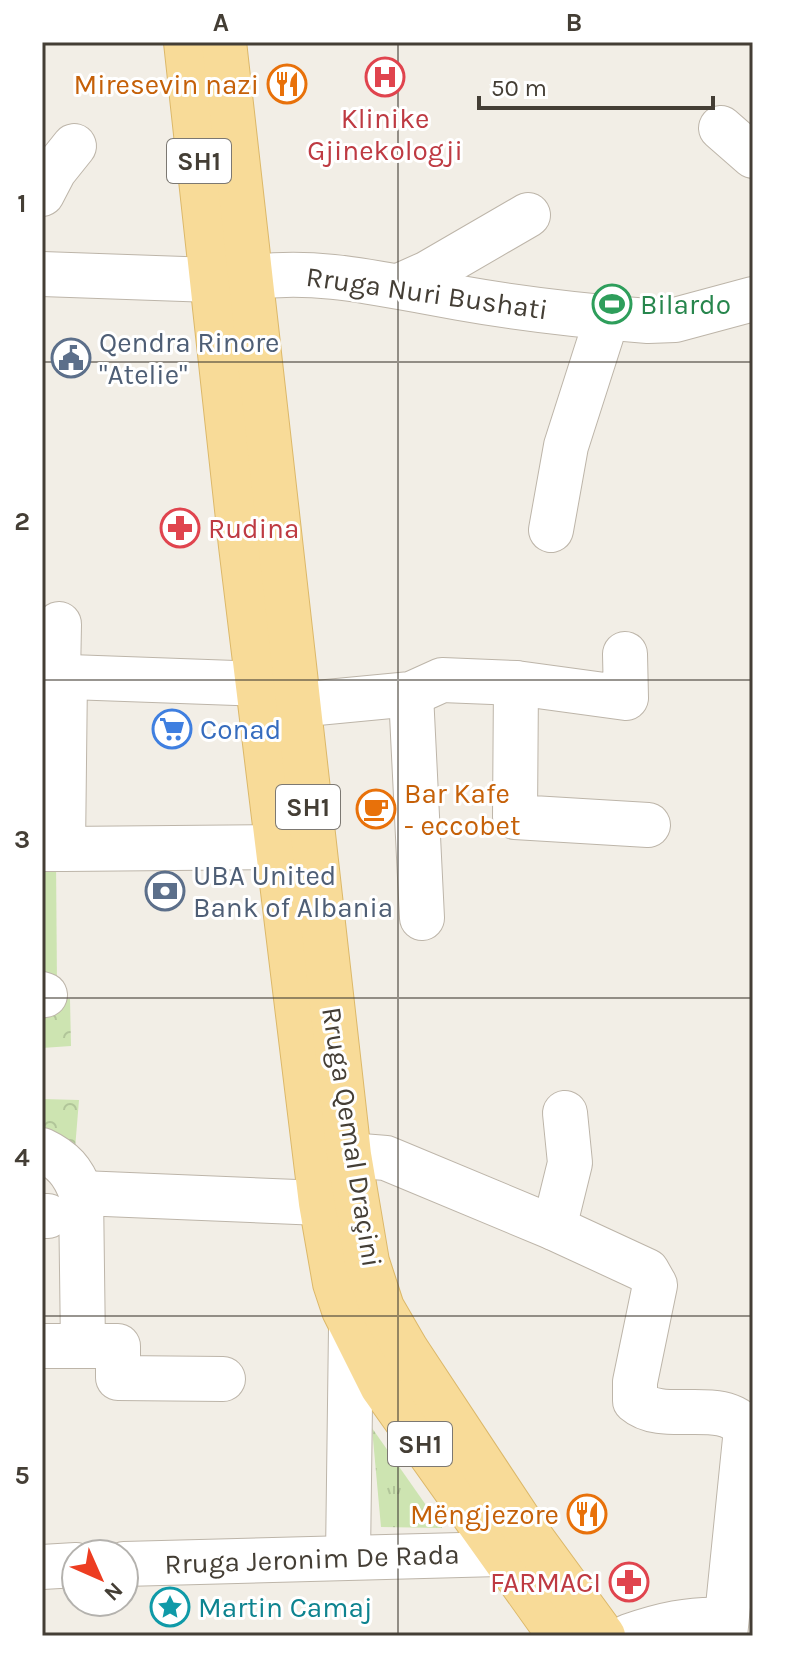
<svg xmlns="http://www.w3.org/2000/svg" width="795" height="1678" font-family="Karla,sans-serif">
<defs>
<pattern id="grass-tufts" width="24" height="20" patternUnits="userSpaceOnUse" patternTransform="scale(2)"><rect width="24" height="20" fill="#cde4b1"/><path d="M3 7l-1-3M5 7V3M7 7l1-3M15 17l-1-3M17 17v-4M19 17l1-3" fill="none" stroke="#b1c599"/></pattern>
<pattern id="forest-crowns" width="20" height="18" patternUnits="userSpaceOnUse" patternTransform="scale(2)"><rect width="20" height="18" fill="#cde4b1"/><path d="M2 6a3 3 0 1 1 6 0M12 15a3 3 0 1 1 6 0" fill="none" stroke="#b1c599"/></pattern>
</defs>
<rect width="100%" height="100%" fill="#f2eee6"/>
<polygon fill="url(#grass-tufts)" points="372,1428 442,1528 381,1527"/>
<g fill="url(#forest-crowns)">
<polygon points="70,999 71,1046 42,1048 42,1000"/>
<polygon points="42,1099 79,1100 75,1149 42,1143"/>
</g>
<polygon fill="#cde4b1" points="42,858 56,859 57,987 42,987"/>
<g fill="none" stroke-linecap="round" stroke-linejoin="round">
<defs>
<g id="minor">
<polyline points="721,128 753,156"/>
<polyline points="42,194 54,171 74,146"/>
<polyline points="42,274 212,280"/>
<path d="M248,278C320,267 388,286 460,298C522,309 585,316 648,321L675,320L753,299"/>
<polyline points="401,285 428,273 528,215"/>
<polyline points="551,530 566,446 607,318"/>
<polyline points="42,676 260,684"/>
<polyline points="58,676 59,624"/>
<polyline points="516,683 515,817 648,825"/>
<polyline points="411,694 422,918"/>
<polyline points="296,705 411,694 442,680 516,683 626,698 625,654"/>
<polyline points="42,849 63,849 65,676"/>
<polyline points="63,849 278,847"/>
<polyline points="42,994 45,995"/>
<path d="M42,1150C63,1160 73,1171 81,1193L83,1346"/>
<path d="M349,1155L386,1158L554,1228L647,1271L655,1285L635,1382V1401C664,1426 723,1396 746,1429L725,1636"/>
<polyline points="81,1193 321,1203"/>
<polyline points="42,1216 48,1216"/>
<polyline points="554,1228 570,1163 565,1113"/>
<polyline points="42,1346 118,1346 118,1378 223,1379"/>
<polyline points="348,1556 351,1328"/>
<polyline points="124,1564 499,1554"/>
<polyline points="42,1567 76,1565"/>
<path d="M629,1636C661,1625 690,1618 724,1620"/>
</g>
<g id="major">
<polyline points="186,42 241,546 321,1203 335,1283 344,1310 382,1386 560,1636"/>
<polyline points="224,42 349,1155 367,1262 382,1308 407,1351 524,1528 603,1636"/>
</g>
</defs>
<use href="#minor" stroke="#bdb5a9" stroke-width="46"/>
<use href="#major" stroke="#dcb869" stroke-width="46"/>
<use href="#minor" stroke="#fff" stroke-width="44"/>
<use href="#major" stroke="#f8db98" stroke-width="44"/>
</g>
<path fill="none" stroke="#443e35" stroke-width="2" stroke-opacity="0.55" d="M398,42V1636M42,362H753M42,680H753M42,998H753M42,1316H753"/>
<defs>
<symbol id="hospital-ring" viewBox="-11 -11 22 22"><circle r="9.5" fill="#fff" stroke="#e0444e" stroke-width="1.5"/><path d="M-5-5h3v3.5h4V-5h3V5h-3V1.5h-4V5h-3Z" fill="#e0444e"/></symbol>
<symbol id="restaurant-ring" viewBox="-11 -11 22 22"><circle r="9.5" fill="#fff" stroke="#e8710a" stroke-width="1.5"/><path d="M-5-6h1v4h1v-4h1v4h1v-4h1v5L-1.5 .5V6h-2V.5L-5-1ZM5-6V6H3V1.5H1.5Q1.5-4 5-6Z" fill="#e8710a"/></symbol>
<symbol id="stadium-ring" viewBox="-11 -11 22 22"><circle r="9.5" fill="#fff" stroke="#2e9e5b" stroke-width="1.5"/><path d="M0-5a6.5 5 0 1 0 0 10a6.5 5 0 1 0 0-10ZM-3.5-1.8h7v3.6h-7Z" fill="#2e9e5b"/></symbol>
<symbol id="civic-ring" viewBox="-11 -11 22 22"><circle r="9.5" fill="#fff" stroke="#5c6f8a" stroke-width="1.5"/><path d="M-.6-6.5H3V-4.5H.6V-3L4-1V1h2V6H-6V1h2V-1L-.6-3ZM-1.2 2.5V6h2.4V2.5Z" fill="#5c6f8a"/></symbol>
<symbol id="pharmacy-ring" viewBox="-11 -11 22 22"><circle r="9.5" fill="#fff" stroke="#e0444e" stroke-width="1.5"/><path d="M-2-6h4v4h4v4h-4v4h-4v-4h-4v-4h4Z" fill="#e0444e"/></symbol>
<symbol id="supermarket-ring" viewBox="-11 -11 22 22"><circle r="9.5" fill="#fff" stroke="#3f7fe0" stroke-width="1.5"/><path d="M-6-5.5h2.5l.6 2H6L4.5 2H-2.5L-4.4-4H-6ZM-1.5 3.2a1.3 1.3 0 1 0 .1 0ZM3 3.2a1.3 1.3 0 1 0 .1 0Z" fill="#3f7fe0"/></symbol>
<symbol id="cafe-ring" viewBox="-11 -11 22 22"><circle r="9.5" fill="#fff" stroke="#e8710a" stroke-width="1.5"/><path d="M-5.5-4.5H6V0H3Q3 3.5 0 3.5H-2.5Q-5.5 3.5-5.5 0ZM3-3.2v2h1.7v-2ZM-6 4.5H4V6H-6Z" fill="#e8710a"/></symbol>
<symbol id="bank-ring" viewBox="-11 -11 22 22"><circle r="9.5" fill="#fff" stroke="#5c6f8a" stroke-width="1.5"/><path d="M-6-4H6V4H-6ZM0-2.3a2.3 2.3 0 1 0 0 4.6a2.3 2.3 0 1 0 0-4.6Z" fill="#5c6f8a"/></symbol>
<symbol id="sight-ring" viewBox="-11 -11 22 22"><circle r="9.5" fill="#fff" stroke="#0f9aa8" stroke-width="1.5"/><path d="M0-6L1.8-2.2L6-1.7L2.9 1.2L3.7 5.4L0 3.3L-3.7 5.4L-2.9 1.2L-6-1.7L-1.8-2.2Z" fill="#0f9aa8"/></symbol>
</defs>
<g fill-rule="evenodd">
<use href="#hospital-ring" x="363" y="55" width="44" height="44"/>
<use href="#restaurant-ring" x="265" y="62" width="44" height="44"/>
<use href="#stadium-ring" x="590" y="282" width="44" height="44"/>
<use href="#civic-ring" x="49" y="336" width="44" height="44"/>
<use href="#pharmacy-ring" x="158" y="506" width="44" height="44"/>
<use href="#supermarket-ring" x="150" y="707" width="44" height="44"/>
<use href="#cafe-ring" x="354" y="787" width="44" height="44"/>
<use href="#bank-ring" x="143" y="869" width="44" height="44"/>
<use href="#restaurant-ring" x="565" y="1492" width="44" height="44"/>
<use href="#pharmacy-ring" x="607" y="1560" width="44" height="44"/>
<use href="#sight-ring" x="148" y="1585" width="44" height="44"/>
</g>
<g text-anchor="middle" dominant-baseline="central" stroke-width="6" stroke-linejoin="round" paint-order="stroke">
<g fill="#fff" stroke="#7c7872" stroke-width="2">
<rect x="167" y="139" width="64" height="44" rx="6"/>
<rect x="276" y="785" width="64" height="44" rx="6"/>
<rect x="388" y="1422" width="64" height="44" rx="6"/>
</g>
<g font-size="26" font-weight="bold" fill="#443e35">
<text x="199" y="161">SH1</text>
<text x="308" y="807">SH1</text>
<text x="420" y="1444">SH1</text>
</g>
<g font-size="28" fill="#c56008" stroke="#fff" text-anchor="end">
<text x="259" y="84">Miresevin nazi</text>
<text x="404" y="793" text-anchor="start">Bar Kafe<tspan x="404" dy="32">- eccobet</tspan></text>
<text x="559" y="1514">Mëngjezore</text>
</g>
<g font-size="28" fill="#be3a42" stroke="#fff">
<text x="385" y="118">Klinike<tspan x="385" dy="32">Gjinekologji</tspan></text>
<text x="208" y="528" text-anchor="start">Rudina</text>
<text x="601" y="1582" text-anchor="end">FARMACI</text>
</g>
<g font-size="28" fill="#443e35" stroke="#fff">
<text transform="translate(427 293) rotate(8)">Rruga Nuri Bushati</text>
<text transform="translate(352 1137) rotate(81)">Rruga Qemal Draçini</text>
<text transform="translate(312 1559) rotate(-2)">Rruga Jeronim De Rada</text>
</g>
<g font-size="28" fill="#27864d" stroke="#fff" text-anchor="start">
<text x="640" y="304">Bilardo</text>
</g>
<g font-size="28" fill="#4e5e75" stroke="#fff" text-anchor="start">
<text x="99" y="342">Qendra Rinore<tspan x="99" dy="32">"Atelie"</tspan></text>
<text x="193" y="875">UBA United<tspan x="193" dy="32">Bank of Albania</tspan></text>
</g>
<g font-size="28" fill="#366cbe" stroke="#fff" text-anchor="start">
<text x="200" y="729">Conad</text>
</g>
<g font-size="28" fill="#0d838f" stroke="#fff" text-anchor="start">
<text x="198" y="1607">Martin Camaj</text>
</g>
</g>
<rect width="795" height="1678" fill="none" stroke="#ffffff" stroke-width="88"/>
<g transform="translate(100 1578) rotate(135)"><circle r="38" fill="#ffffff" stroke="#b4b2ae" stroke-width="2"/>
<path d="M0-6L14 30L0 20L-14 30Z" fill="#ed3d21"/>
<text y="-12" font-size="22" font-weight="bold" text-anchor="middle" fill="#443e35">N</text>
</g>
<path d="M479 96v12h234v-12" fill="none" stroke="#443e35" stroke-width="4"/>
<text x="491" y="96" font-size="24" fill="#443e35" stroke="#ffffff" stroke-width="6" paint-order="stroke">50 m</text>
<rect x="44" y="44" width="707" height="1590" fill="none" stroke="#443e35" stroke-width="3"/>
<g font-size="26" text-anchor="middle" font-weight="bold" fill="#443e35">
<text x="221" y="31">A</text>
<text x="574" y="31">B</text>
<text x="22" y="212">1</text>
<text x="22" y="530">2</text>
<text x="22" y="848">3</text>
<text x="22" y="1166">4</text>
<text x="22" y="1484">5</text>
</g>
</svg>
